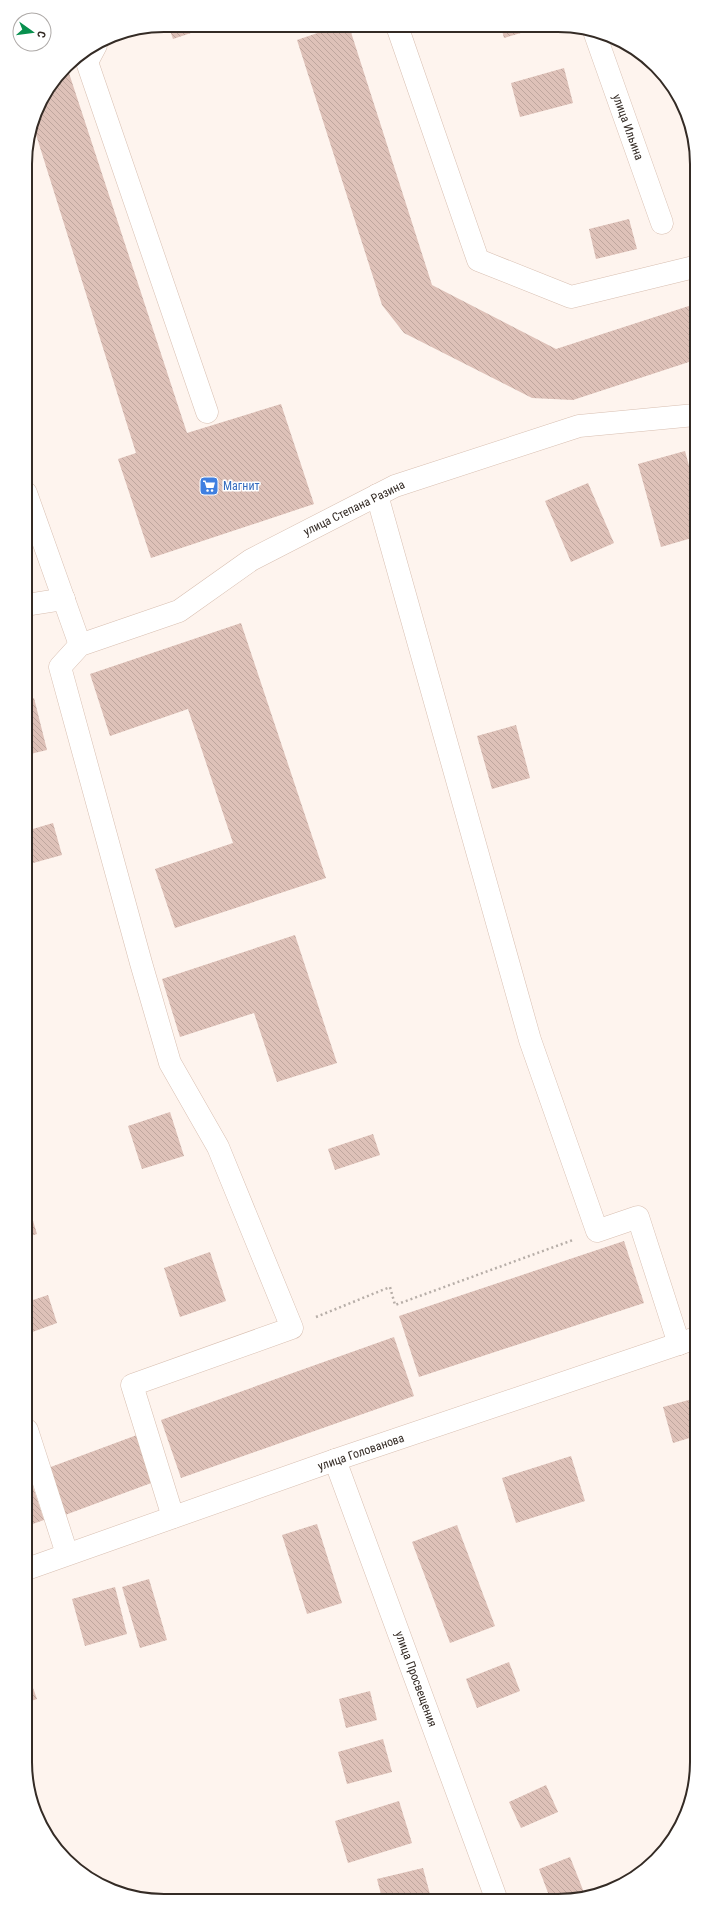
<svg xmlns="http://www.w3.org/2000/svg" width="722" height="1926" font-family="'Roboto Condensed',sans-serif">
<defs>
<pattern id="building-back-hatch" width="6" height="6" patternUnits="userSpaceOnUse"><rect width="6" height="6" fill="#dec1b8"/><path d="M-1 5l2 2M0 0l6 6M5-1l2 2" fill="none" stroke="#bfa69e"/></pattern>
</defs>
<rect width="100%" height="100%" fill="#fef4ee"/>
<g fill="url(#building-back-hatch)">
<polygon points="168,25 212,25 212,26 173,39"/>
<polygon points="338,26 349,26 432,285 556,349 695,304 695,360 573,400 532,398 404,333 382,305 297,40"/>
<polygon points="501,27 538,27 538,28 504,38"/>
<polygon points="67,67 187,433 281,404 314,504 151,558 118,459 136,453 33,125 39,102"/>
<polygon points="564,68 573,103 520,117 511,83"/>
<polygon points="692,129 694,136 694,144 689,130"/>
<polygon points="629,219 637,249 596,259 589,229"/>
<polygon points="685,451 695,488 695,537 661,547 638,464"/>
<polygon points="588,483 614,543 571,562 545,501"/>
<polygon points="241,623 326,878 175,928 155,869 233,843 188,709 110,736 90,674"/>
<polygon points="34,698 47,750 26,755 26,700"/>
<polygon points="516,725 530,778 492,789 477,736"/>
<polygon points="53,823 62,855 26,865 26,831"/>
<polygon points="295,935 337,1063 277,1082 254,1013 180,1037 162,979"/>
<polygon points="170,1112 184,1156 142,1169 128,1126"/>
<polygon points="373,1134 380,1155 335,1170 328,1149"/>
<polygon points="27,1201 37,1234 27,1237"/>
<polygon points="624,1241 644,1303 419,1377 399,1316"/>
<polygon points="210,1252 226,1301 180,1317 164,1268"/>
<polygon points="48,1295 57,1323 27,1334 27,1302"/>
<polygon points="394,1337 414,1396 181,1478 161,1420"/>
<polygon points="696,1398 696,1436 673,1443 663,1407"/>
<polygon points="137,1435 154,1482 65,1515 48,1468"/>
<polygon points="571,1456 585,1501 516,1523 502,1478"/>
<polygon points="32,1484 44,1520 27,1526 27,1485"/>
<polygon points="317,1524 342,1603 307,1614 282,1535"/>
<polygon points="457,1525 495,1626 450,1643 412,1542"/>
<polygon points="149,1579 167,1640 140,1648 122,1587"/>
<polygon points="115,1587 127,1634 85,1646 72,1599"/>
<polygon points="509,1662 520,1691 477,1708 466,1679"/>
<polygon points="28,1674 37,1699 28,1702"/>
<polygon points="370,1691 377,1720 346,1728 339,1699"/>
<polygon points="383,1739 392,1772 347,1784 338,1752"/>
<polygon points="546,1785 558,1812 521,1828 509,1802"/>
<polygon points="399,1801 412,1843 348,1863 335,1821"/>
<polygon points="570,1857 585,1895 576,1898 550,1898 539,1869"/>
<polygon points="423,1868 431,1898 382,1898 377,1879"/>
</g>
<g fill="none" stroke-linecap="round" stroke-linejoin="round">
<defs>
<g id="minor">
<polyline points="397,26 478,260 571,297 694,267"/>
<polyline points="594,31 662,223"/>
<polyline points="96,45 87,62 207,412"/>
<polyline points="26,493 80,645"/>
<polyline points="377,495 530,1040 597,1231 638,1217 679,1344"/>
<polyline points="26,605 64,599"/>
<polyline points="27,1430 67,1554"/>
<polyline points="335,1460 496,1898"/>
<polyline points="173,1517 132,1385 292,1328 218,1147 170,1063 141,963 60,667 80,645 179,611 251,560 395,486 579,426 695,415"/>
<polyline points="27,1569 335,1460 696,1338"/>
</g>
</defs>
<use href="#minor" stroke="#d8bfb1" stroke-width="23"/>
<polyline stroke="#b7aea8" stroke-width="2.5" stroke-dasharray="2 3" stroke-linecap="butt" points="316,1317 390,1287 395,1305 573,1240"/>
<use href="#minor" stroke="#fff" stroke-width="22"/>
</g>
<defs>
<symbol id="supermarket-square" viewBox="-11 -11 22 22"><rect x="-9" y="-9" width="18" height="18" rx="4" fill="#3f7fe0" stroke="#fff"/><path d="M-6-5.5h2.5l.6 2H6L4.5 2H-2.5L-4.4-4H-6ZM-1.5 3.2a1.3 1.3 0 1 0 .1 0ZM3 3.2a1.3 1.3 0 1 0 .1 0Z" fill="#fff"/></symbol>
</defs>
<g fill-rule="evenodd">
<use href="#supermarket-square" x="198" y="475" width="22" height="22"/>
</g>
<g text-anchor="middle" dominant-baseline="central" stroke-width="3" stroke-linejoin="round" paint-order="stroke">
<g font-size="12" fill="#342b25" stroke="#fff">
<text transform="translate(628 127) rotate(70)">улица Ильина</text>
<text transform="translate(354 508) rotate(-26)">улица Степана Разина</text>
<text transform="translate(361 1452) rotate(-19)">улица Голованова</text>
<text transform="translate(416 1679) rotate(70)">улица Просвещения</text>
</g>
<g font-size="12" fill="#366cbe" stroke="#fff" text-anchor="start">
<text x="223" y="486">Магнит</text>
</g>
</g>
<path d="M0 0H722V1926H0ZM164 32H558A132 132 0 0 1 690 164V1762A132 132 0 0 1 558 1894H164A132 132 0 0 1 32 1762V164A132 132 0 0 1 164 32Z" fill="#fff" fill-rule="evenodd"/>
<path fill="none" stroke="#342b25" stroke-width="2" d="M164 32H558A132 132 0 0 1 690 164V1762A132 132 0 0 1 558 1894H164A132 132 0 0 1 32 1762V164A132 132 0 0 1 164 32Z"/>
<g transform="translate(32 32) rotate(104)"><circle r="19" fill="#ffffff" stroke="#aeaaa8"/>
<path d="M0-3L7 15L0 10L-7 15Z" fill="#08904e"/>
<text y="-6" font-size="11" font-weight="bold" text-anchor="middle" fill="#342b25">С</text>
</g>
</svg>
